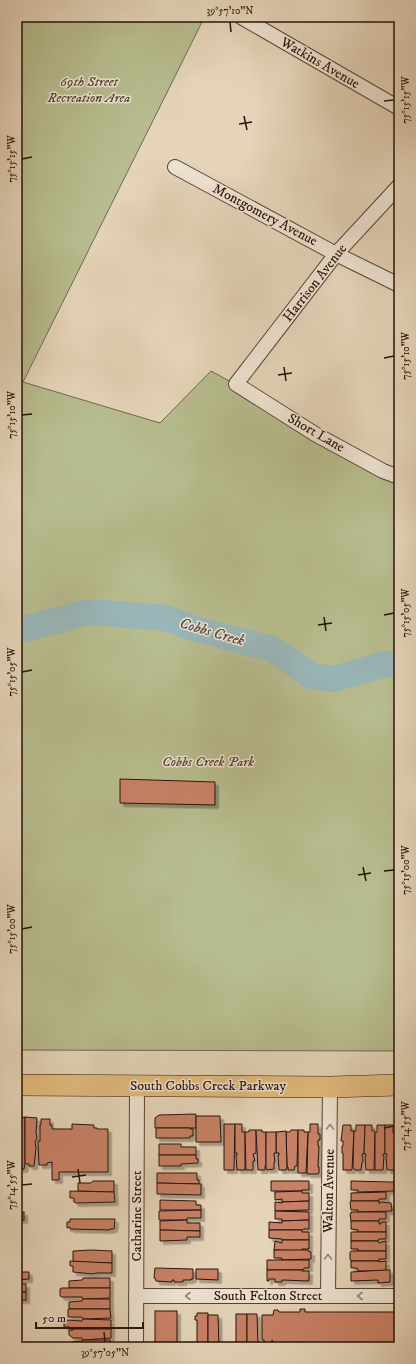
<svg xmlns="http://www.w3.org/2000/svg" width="416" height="1364" font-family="'IM FELL DW Pica',serif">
<defs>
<filter id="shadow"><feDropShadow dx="3.5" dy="3.5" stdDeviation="0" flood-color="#0004"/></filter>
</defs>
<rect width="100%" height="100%" fill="#e5d4b9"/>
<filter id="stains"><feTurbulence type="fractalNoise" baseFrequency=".005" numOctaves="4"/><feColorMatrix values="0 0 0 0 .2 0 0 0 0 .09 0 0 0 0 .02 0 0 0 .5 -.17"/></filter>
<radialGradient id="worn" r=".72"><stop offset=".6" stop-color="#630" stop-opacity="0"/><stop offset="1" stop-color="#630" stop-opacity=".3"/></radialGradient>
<polygon fill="#b7bc8e" stroke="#70674c" points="17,17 201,17 203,20 23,382 160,423 211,371 399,474 399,1051 17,1050"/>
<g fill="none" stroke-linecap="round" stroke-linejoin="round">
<polyline stroke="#99b6b8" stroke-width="26" points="17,631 89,612 166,618 195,629 272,649 291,661 310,676 334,679 385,664 399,664"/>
</g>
<g fill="#c78166" stroke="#291209" filter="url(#shadow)">
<polygon points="120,779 215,782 215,805 120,803"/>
<polygon points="196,1114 196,1128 155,1128 155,1118 159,1115"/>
<polygon points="196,1116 220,1116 221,1142 196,1142"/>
<polygon points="25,1117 25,1163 24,1169 17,1169 17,1118"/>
<polygon points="25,1117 37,1118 36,1132 37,1138 35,1142 36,1148 34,1166 29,1166 29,1164 26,1164 25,1162"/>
<polygon points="41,1119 50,1119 50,1125 52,1125 52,1129 72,1129 72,1124 94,1125 94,1128 97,1128 97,1129 108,1129 108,1172 59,1172 59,1180 52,1180 52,1162 47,1163 47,1165 39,1165 38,1141 40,1141 40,1125 41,1125"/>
<polygon points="224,1124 235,1124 234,1170 224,1170"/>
<polygon points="235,1124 242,1124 242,1132 245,1132 245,1170 237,1170 236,1155 237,1155 237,1153 235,1153"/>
<polygon points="310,1124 318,1124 318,1134 320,1134 320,1140 318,1140 318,1146 319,1146 318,1167 319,1167 319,1173 318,1174 307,1174 308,1132 310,1132"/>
<polygon points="343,1125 351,1125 351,1131 354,1131 352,1170 343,1170 343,1153 342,1153 342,1146 343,1146 343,1141 341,1141"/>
<polygon points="356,1125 365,1125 364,1154 362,1154 363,1162 362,1162 361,1170 355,1170 353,1167 354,1131 356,1131"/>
<polygon points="365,1125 372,1125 372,1131 375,1131 374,1170 366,1170 365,1156 366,1156 366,1154 364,1154"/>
<polygon points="377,1125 385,1125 385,1154 383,1154 383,1156 384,1156 383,1170 375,1170 375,1133 377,1132"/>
<polygon points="385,1125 393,1125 393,1133 396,1132 395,1170 387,1170 386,1156 387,1156 387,1154 385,1154"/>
<polygon points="398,1125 399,1125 399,1170 396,1170 395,1168 396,1132 398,1132"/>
<polygon points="156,1128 190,1128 190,1129 193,1129 193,1136 190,1136 190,1138 156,1138"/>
<polygon points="249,1130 256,1130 256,1153 253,1154 255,1161 253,1161 253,1170 246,1170 245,1132 249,1132"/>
<polygon points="256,1130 262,1130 262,1132 266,1132 266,1167 265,1166 265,1170 258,1170"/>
<polygon points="291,1130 298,1130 297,1166 295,1166 294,1170 288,1170 288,1167 287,1167 286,1132 290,1132"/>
<polygon points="298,1130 304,1130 304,1132 308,1132 306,1173 298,1173"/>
<polygon points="286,1131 287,1167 286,1170 279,1170 278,1155 279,1155 279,1153 276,1153 276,1132"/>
<polygon points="266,1132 276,1132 276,1153 274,1153 275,1162 274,1162 274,1169 267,1170 266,1167"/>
<polygon points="159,1144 181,1144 181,1147 196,1147 196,1155 159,1155"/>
<polygon points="159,1155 196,1155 196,1159 198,1159 198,1163 181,1164 181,1166 159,1166"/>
<polygon points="157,1173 197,1173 197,1180 199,1180 199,1184 157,1183"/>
<polygon points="93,1181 114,1181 114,1192 78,1191 78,1183 91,1183"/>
<polygon points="271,1181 309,1181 309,1190 302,1190 302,1191 271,1191"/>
<polygon points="351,1181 391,1182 394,1182 394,1191 358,1192 358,1190 351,1190"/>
<polygon points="157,1183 201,1184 201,1195 157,1194"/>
<polygon points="70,1191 114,1192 115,1202 76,1203 74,1202 74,1198 70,1198"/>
<polygon points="302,1191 302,1193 309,1193 309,1201 282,1202 282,1199 275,1200 275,1192"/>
<polygon points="386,1192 386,1199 379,1199 379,1201 351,1201 351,1193"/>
<polygon points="160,1200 196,1201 196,1205 201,1205 201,1210 160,1210"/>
<polygon points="309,1201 309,1210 275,1211 275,1202 282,1203 282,1202"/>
<polygon points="351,1201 379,1201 379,1204 381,1202 391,1203 392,1211 358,1212 358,1210 351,1210 350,1202"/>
<polygon points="201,1210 201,1218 187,1218 187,1220 159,1220 159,1211"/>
<polygon points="275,1211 309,1212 309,1220 282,1221 282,1219 275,1219"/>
<rect x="17" y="1212" width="7" height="8"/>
<polygon points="351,1212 386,1212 386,1219 379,1219 379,1221 351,1221 350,1214 351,1214"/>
<polygon points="70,1219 115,1219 114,1229 110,1229 110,1230 70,1229 70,1227 67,1228 67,1222 70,1222"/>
<polygon points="187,1220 187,1223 200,1223 200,1231 160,1230 160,1221"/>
<polygon points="309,1220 309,1229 304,1229 302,1230 269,1230 269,1222 282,1223 282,1221"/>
<polygon points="351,1221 379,1221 379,1224 381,1224 381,1222 386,1222 386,1232 358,1232 358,1230 351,1229"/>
<polygon points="160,1230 200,1231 200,1237 187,1237 187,1240 160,1241"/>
<polygon points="269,1230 302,1230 302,1232 309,1232 309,1240 282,1240 282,1239 269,1238"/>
<polygon points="351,1232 386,1232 386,1239 379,1239 378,1241 351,1241"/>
<polygon points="282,1240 309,1240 309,1249 302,1249 302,1251 274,1250 275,1241 282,1243"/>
<polygon points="351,1241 378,1241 379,1243 386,1241 386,1251 358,1251 358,1249 351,1249"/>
<polygon points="91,1250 112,1251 112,1263 73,1262 73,1251"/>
<polygon points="274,1250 308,1250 309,1252 311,1252 311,1259 282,1260 282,1258 274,1258"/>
<polygon points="352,1251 386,1251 386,1259 379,1259 379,1261 351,1261 350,1259 350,1252"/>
<polygon points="267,1260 309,1260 309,1268 304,1268 304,1269 302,1270 267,1270"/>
<polygon points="70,1261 112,1263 112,1273 96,1273 93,1274 73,1272 73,1266 70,1266"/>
<polygon points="351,1261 379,1261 379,1262 386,1261 386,1271 358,1271 358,1269 356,1268 351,1268"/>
<polygon points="155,1268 193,1269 193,1279 191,1279 191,1280 183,1280 183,1282 174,1282 174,1280 172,1280 172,1282 156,1281 155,1278 154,1278"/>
<polygon points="196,1269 218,1269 218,1280 196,1279"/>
<polygon points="267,1270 302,1270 302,1271 309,1271 309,1281 282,1280 282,1282 275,1282 275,1279 269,1279 269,1281 267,1281"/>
<polygon points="386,1270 390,1270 390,1282 378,1283 378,1280 351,1281 351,1272"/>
<polygon points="17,1272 29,1272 29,1279 17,1280"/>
<polygon points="83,1278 110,1278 110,1288 69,1288 69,1281 82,1280"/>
<rect x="17" y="1284" width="9" height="8"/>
<polygon points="61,1288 110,1288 110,1298 83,1299 82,1297 62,1297 60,1296 60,1289 61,1289"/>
<rect x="17" y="1292" width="9" height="8"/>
<polygon points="83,1299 110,1299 110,1309 72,1309 69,1308 69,1302 82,1301"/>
<polygon points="68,1309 110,1309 111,1318 83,1319 82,1317 68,1317"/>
<polygon points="300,1309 305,1309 305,1312 399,1312 399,1347 273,1347 272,1340 272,1344 264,1344 264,1340 262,1340 262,1315 273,1315 274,1310 278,1310 279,1312 300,1312"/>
<rect x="155" y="1311" width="22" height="36"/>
<polygon points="197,1313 208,1313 208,1347 197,1347 197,1320 195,1320 195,1316 197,1316"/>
<rect x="236" y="1314" width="11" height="33"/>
<polygon points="247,1314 257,1314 258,1347 247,1347"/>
<polygon points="208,1315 218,1315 219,1347 208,1347"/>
<polygon points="83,1319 111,1320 111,1329 70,1329 70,1327 64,1327 64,1322 67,1322 67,1320 82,1321"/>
<polygon points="73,1329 111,1329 111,1338 83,1340 82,1338 73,1338 69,1335 69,1330 73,1330"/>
<polygon points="83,1340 110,1340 110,1347 68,1347 68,1344 70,1344 70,1342 82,1341"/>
</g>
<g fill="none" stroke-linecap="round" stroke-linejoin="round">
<defs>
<g id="street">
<polyline points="241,17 399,108"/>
<polyline points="175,167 336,254 399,285"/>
<polyline points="399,186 336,254 236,384 315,434 383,471 399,477"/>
<polyline points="136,1296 399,1296"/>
<polyline points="328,1296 330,1087"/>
<polyline points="136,1347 137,1085"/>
</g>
<polyline id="primary" points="17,1085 330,1087 399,1085"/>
</defs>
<use href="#street" stroke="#584235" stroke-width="16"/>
<use href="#primary" stroke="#291209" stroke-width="22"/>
<use href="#street" stroke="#eee3d2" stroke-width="14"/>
<use href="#primary" stroke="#e2ba7c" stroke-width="21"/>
</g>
<defs><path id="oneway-chevron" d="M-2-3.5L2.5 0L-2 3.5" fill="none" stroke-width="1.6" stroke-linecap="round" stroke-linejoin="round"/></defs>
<g stroke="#958578">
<use href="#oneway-chevron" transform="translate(330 1127) rotate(-89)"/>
<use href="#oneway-chevron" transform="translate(328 1257) rotate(-89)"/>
<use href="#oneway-chevron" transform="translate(188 1296) rotate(-180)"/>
<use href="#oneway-chevron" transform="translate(360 1296) rotate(-180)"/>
</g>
<path fill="none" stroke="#291209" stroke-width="1.5" d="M230,22L231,32M384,101L394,100M244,116L247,130M239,124L252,122M22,159L32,157M384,358L394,356M284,367L286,381M278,375L292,373M22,415L32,414M384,615L394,613M324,617L326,631M318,625L332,623M22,672L32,670M363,867L366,881M384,871L394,870M358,875L371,873M22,929L32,927M384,1128L394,1126M78,1169L80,1183M72,1177L86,1175M22,1185L32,1184M104,1332L105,1342"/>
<g text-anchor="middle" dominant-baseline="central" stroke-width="3" stroke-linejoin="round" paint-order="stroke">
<g font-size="14" fill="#291209" stroke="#eee3d2">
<text transform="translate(320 63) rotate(30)">Watkins Avenue</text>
<text transform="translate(265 215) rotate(28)">Montgomery Avenue</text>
<text transform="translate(315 283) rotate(-52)">Harrison Avenue</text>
<text transform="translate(316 433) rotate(30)">Short Lane</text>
<text x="208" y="1086">South Cobbs Creek Parkway</text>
<text transform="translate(329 1191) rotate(-89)">Walton Avenue</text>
<text transform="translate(137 1216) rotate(-90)">Catharine Street</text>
<text x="268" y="1296">South Felton Street</text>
</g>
<g font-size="14" font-style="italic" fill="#544531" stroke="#eee3d2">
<text x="89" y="82">69th Street<tspan x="89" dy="16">Recreation Area</tspan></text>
<text x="208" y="762">Cobbs Creek Park</text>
</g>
<g font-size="15" font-style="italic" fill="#504b46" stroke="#eee3d2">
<text transform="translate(212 632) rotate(16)">Cobbs Creek</text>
</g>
</g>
<rect width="416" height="1364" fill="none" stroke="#e5d4b9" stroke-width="44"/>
<path d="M36 1322v6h107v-6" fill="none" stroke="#291209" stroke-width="2"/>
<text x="42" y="1322" font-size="12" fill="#291209" stroke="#eee3d2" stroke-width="3" paint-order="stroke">50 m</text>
<rect x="22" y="22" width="372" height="1320" fill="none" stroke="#291209" stroke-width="1.5"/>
<g font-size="10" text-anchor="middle" fill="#291209">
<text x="230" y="14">39°57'10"N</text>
<text transform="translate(405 100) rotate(-90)" y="4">75°15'15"W</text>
<text transform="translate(11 159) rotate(-90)" y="4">75°15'15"W</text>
<text transform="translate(405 356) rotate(-90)" y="4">75°15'10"W</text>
<text transform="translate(11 415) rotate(-90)" y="4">75°15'10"W</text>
<text transform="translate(405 613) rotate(-90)" y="4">75°15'05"W</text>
<text transform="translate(11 672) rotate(-90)" y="4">75°15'05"W</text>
<text transform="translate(405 870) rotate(-90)" y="4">75°15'00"W</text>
<text transform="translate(11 929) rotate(-90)" y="4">75°15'00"W</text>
<text transform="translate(405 1126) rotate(-90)" y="4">75°14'55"W</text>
<text transform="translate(11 1185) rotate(-90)" y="4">75°14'55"W</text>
<text x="105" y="1356">39°57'05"N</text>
</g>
<rect width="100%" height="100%" filter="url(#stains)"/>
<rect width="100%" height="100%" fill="url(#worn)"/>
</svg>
